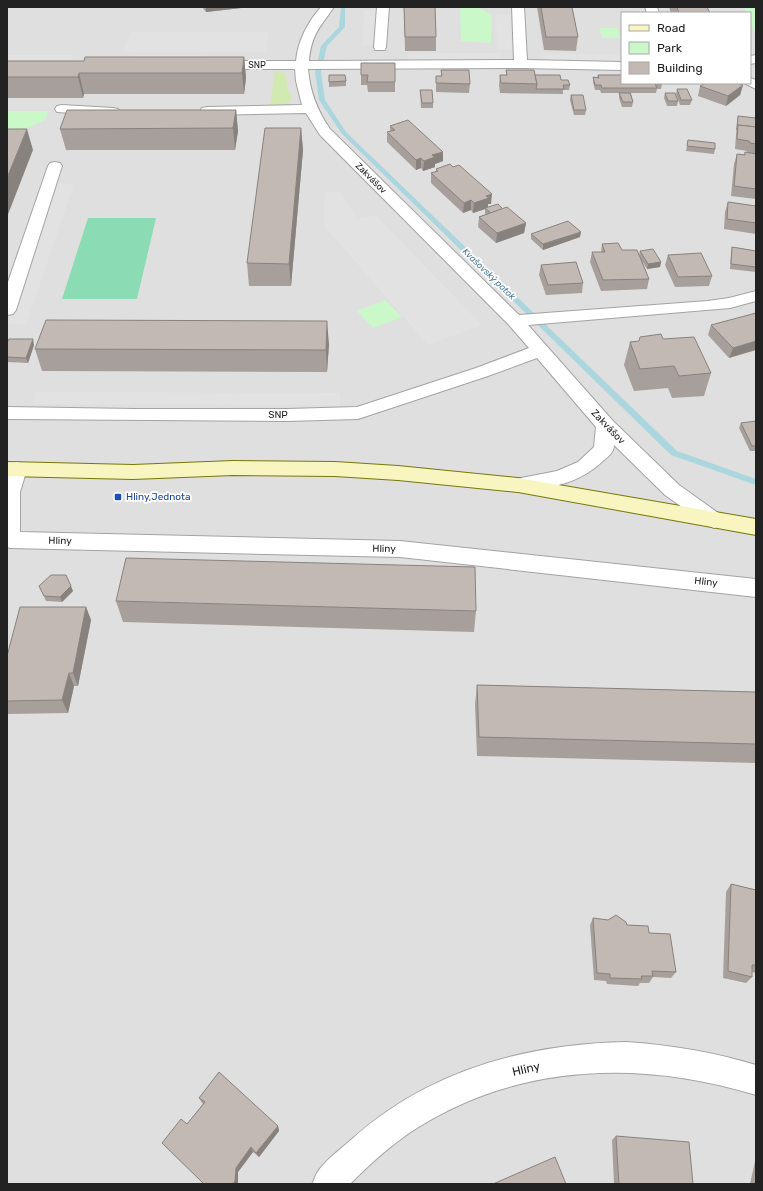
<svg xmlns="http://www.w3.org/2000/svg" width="763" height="1191" font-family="Rubik,sans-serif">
<rect width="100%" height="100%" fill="#f1eee9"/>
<path fill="#dfdfdf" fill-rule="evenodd" d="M7,7H756V1184H7ZM622,13H750V83H622Z"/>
<polygon fill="#d2e9b1" points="275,70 286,74 287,86 292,99 287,104 270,105"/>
<g fill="#caf8c9">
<polygon points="460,7 477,7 492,15 491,43 461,41"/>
<polygon points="744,7 756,7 756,35 750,21 750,13 747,13"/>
<polygon points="599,28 618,28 620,38 602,38"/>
<polygon points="7,111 48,111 45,120 7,137"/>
<polygon points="385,300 402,317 373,328 357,311"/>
</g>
<polygon fill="#8bdcb5" points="88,218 156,218 137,299 62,299"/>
<g fill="#e2e2e2">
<polygon points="382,9 380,45 362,46 364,10"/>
<polygon points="496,14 510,14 512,50 497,50"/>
<polygon points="130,32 269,32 266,52 123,52"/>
<polygon points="408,53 501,53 502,61 408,60"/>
<polygon points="541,53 622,55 622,62 542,60"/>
<polygon points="7,55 73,55 71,62 7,62"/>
<polygon points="134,55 204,55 203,62 132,62"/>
<polygon points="58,183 74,185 26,325 7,323"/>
<polygon points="325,192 340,192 358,219 376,215 482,325 428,345 324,226"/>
<polygon points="36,392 340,393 340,405 33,404"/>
</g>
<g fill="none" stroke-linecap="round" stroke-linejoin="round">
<polygon fill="#abd6dd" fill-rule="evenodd" points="341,7 345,7 345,27 327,46 321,72 325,100 346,132 677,451 756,479 756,485 671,455 342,134 319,100 315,72 321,46 339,27"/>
<defs>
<g id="minor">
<path d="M321,7H334C320,27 311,35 309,61L514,60L512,7H524L527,60L622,62V70L521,68L308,69C310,92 317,110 330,129L519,315L708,301L729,298L756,291V301L730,308L528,325L613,421L679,485L721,515L724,520L721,525L714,528L707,525L665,495L614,445C614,452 609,456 604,460C578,485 552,487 518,492L511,490L508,485L511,480L557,471L578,462L594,447L596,427L537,358L488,376L358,419L287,421L7,419V407L134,409H287L357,407L476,368L529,348L509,325L320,135L306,113L207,115L202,114L200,111L202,108L207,107L302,105L296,81L295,69H216L211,68L209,65L211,62L216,61H296C298,40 308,22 321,7Z"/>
<polygon points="377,7 389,7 386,47 385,50 375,50 374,47"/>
<polygon points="645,7 657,7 659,13 647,13"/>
<polygon points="756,55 756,63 750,64 750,56"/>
<polygon points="750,78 756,80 756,89 744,83 750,83"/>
<polygon points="62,105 113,108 118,109 120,112 118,115 113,116 57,112 55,109 57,106"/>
<polygon points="55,162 60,163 62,166 16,310 13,314 7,315 7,285 48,166 50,163"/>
<polygon points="17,462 24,464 27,469 20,492 20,532 400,541 756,579 756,597 400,557 10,548 7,547 7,469 10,464"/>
<path d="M626,1042C671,1045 713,1052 756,1065V1095C641,1060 521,1063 417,1128C393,1143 371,1163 350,1184H312C314,1181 315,1176 317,1173C324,1161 341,1149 352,1139C428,1071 525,1044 626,1042Z"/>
</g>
<polygon id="secondary" points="233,461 335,462 398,466 518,478 756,519 756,535 518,492 398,480 335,476 233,475 133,479 7,476 7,462 133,465"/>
</defs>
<use href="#minor" stroke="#a3a3a3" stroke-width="2"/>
<use href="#secondary" stroke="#777809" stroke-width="2"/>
<use href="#minor" fill="#fff" fill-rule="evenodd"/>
<use href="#secondary" fill="#f8f5c0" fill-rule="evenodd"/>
</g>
<g fill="#a79f9c">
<polygon points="202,7 250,7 206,12"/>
<polygon points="404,7 435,7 436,37 436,51 405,51"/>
<polygon points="537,7 572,7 578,37 576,51 544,50"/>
<polygon points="669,7 707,7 710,13 671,13"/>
<polygon points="244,57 246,78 244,94 84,94 83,98 7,98 7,61 84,61"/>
<polygon points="361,63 395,63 395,92 368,92 367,85 361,85"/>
<polygon points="441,70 470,84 469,93 436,92 436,76 441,76"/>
<polygon points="506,70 561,80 570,85 569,90 563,90 563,94 500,93 499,85 500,75 506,75"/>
<polygon points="329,75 346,81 346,86 329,87"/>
<polygon points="598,75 662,84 661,89 657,89 656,93 631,93 633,102 632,107 622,107 619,98 619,93 601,93 600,90 595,90 593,82 593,77 597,78"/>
<polygon points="743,85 740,95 726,106 698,96 700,86"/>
<polygon points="677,89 692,100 690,105 680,105 676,94"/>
<polygon points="420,90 433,103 433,108 421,108"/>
<polygon points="665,93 678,101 677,106 667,106 664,98"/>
<polygon points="571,95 586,110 585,115 574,115 570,100"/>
<polygon points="236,110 238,131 235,150 66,150 60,129"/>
<polygon points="738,116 756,118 756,199 731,196 734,164 737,154 744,155 745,152 747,153 747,151 735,149 737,121"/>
<polygon points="390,126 443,152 443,161 435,164 435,167 423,171 421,168 416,170 387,142 387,132 390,132"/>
<polygon points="301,128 303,150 291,286 249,286 247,263"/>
<polygon points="688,140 715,149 714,154 686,151"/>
<polygon points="436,169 491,204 488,204 488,207 503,209 526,223 524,233 496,243 478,227 479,217 486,214 485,213 485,209 473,213 471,210 463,213 431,183 431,173 436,172"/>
<polygon points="728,202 756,206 756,234 724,229 725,212"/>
<polygon points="531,234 580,237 543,250 531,239"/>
<polygon points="602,244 622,250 639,255 640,251 661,262 660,267 647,269 642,261 649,279 647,289 601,291 590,262 592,252 601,252"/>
<polygon points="732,247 756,251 756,272 730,269 731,253"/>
<polygon points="668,255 712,276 709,286 675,287 665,265"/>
<polygon points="541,265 583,283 582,293 546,295 539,275"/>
<polygon points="756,313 729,358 708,335 711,325"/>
<polygon points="663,339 711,373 704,396 672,398 668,388 634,391 624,365 630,342"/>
<polygon points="7,343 34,345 28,363 7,362"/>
<polygon points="329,344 327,372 42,371 35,349"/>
<polygon points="756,421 756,451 750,451 739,428 741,423"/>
<polygon points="39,586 73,591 62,602 46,601"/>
<polygon points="116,601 476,611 474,632 123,622"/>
<polygon points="86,607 91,620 78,686 74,686 68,713 7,714 7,656"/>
<polygon points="477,685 756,692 756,763 477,756 475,705"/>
<polygon points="731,884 756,890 756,973 752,972 752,977 746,983 723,978 726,892"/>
<polygon points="593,918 627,925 649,933 676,972 671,978 653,977 649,983 640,983 638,986 607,984 606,981 594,980 590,925"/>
<polygon points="199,1098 278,1126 279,1131 259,1157 253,1152 238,1172 238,1184 204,1184 162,1143 187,1124 203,1104 202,1103"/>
<polygon points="616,1136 693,1184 614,1184 612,1140"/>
<polygon points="756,1160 756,1184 750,1184 755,1161"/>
</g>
<g fill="#88827f">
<polygon points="206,7 250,7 206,12"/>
<polygon points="244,57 246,78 244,94 242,73"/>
<polygon points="79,73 84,94 83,98 78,77"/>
<polygon points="743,85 740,95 726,106 728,96"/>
<polygon points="236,110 238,131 235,150 233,128"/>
<polygon points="301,128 303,150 291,286 289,264"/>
<polygon points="27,129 33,150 7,217 7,178"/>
<polygon points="443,152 443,161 435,164 435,167 423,171 424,161 432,155"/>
<polygon points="421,158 421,168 416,170 416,160"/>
<polygon points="492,194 491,204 488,204 488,208 485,208 485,209 473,213 474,203 486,196"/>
<polygon points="471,200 471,210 463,213 464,203"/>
<polygon points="526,223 524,233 496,243 497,233"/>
<polygon points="581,232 580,237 543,250 543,244"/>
<polygon points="661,262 660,267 647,269 648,264"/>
<polygon points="327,321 329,344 327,372 326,350"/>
<polygon points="33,339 34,345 28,363 26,358"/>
<polygon points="756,341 756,350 729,358 733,348"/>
<polygon points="71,586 73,591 62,602 60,597"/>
<polygon points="86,607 91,620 78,686 73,673"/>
<polygon points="69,673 74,686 68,713 62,700"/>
<polygon points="278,1126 279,1131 259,1157 256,1153"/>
<polygon points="251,1147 253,1152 238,1172 238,1184 233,1184 236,1168"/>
</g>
<g fill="#c2b9b5" stroke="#88827f">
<polygon points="404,7 435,7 436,37 405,37"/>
<polygon points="541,7 572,7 578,37 546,37"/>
<polygon points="677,7 707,7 710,13 679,13"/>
<polygon points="85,57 244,57 242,73 79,73 78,77 7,77 7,61 84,61"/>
<polygon points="361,63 395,63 395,82 367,82 368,75 361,75"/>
<polygon points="441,70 469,70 470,84 436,83 436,76 442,76"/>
<polygon points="506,70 534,70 537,84 501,83 500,75 507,75"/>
<polygon points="329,75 345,75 346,81 329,82"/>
<polygon points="535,75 560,75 561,80 568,80 570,85 563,85 564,89 536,89 537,84"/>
<polygon points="598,75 622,75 622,83 662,83 662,84 655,84 657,88 602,88 601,85 595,85 593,77 599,78"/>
<polygon points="705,83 737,83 743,85 728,96 700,86"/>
<polygon points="677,89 687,89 692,100 681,100"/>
<polygon points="420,90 432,90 433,103 422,103"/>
<polygon points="619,93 630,93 633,102 623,102"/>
<polygon points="665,93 675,93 678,101 668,101"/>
<polygon points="571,95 583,95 586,110 574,110"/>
<polygon points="67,110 236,110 233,128 60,129"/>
<polygon points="738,116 756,118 756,127 738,125 737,130"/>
<polygon points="408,120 443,152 432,155 435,157 424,161 421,158 416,160 387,132 395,130 390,126"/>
<polygon points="738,125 756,127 756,144 750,143 749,141 737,139"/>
<polygon points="265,128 301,128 289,264 247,263"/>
<polygon points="7,129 27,129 7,178"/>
<polygon points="688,140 715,143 715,149 687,146"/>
<polygon points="745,152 756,154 756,189 734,186 737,154 745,155"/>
<polygon points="450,164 453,167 459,165 492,194 486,196 489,198 474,203 471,200 464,203 431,173 438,171 436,169"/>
<polygon points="728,202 756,206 756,223 727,219"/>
<polygon points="498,204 503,209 491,213 485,208"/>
<polygon points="507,207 526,223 497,233 479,217"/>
<polygon points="568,221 581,232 543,244 531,234"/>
<polygon points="618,243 622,250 637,250 649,279 603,280 592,252 605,252 602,244"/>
<polygon points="732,247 756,251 756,267 731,264"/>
<polygon points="653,249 661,262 648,264 640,251"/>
<polygon points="701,253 712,276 678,277 668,255"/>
<polygon points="576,262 583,283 548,285 541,265"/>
<polygon points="756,313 756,341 733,348 711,325"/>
<polygon points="46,320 327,321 326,350 35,349"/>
<polygon points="661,334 663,339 694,337 711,373 679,376 674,366 640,369 630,342 639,341 640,337"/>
<polygon points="9,339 33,339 26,358 7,357 7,343"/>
<polygon points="756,421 756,446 752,446 741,423"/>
<polygon points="126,558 475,567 476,611 116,601"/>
<polygon points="51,575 66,575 71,586 60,597 44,596 39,586"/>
<polygon points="20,607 86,607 73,673 69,673 62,700 7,701 7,656"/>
<polygon points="477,685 756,692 756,744 479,737"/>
<polygon points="731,884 756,890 756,965 752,965 752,977 728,971"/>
<polygon points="616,915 626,922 627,925 648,926 649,933 670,934 676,972 652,971 653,976 641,976 642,979 610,978 610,974 597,973 593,918 608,920"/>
<polygon points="219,1072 278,1126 256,1153 251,1147 236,1168 235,1181 233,1184 204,1184 162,1143 181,1119 187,1124 205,1102 199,1098"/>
<polygon points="616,1136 689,1142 693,1184 619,1184"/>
<polygon points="555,1157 566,1184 493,1184"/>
</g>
<rect fill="#1a4fb4" stroke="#fff" stroke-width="1.5" x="114" y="493" width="8" height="8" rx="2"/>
<g text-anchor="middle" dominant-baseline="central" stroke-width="3.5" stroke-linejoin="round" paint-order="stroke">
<g font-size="9" fill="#222" stroke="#fff">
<text x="257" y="65">SNP</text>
<text transform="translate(371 178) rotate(45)">Zakvášov</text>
</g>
<g font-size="9" font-style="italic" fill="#477797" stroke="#fff">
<text transform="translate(489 274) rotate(44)">Kvašovský potok</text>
</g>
<g font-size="10" fill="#222" stroke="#fff">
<text x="278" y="415">SNP</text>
<text transform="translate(608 427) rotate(46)">Zakvášov</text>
<text transform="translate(60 541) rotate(1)">Hliny</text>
<text transform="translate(384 549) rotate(1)">Hliny</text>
<text transform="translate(706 582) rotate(6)">Hliny</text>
</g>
<g font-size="10" fill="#164399" stroke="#fff" text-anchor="start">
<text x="126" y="497">Hliny,Jednota</text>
</g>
<g font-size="12" fill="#222" stroke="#fff">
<text transform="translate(526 1069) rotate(-13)">Hliny</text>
</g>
</g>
<rect width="763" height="1191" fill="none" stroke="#222222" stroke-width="16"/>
<rect x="621" y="12" width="130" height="72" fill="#ffffff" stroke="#a7a7a7"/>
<rect x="629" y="25" width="20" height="6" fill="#f8f5c0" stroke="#a7a7a7"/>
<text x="657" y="32" font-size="12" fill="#222222">Road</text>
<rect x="629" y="42" width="20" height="12" fill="#caf8c9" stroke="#a7a7a7"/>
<text x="657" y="52" font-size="12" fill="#222222">Park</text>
<rect x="629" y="62" width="20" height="12" fill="#c2b9b5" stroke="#a7a7a7"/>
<text x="657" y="72" font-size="12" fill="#222222">Building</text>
</svg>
